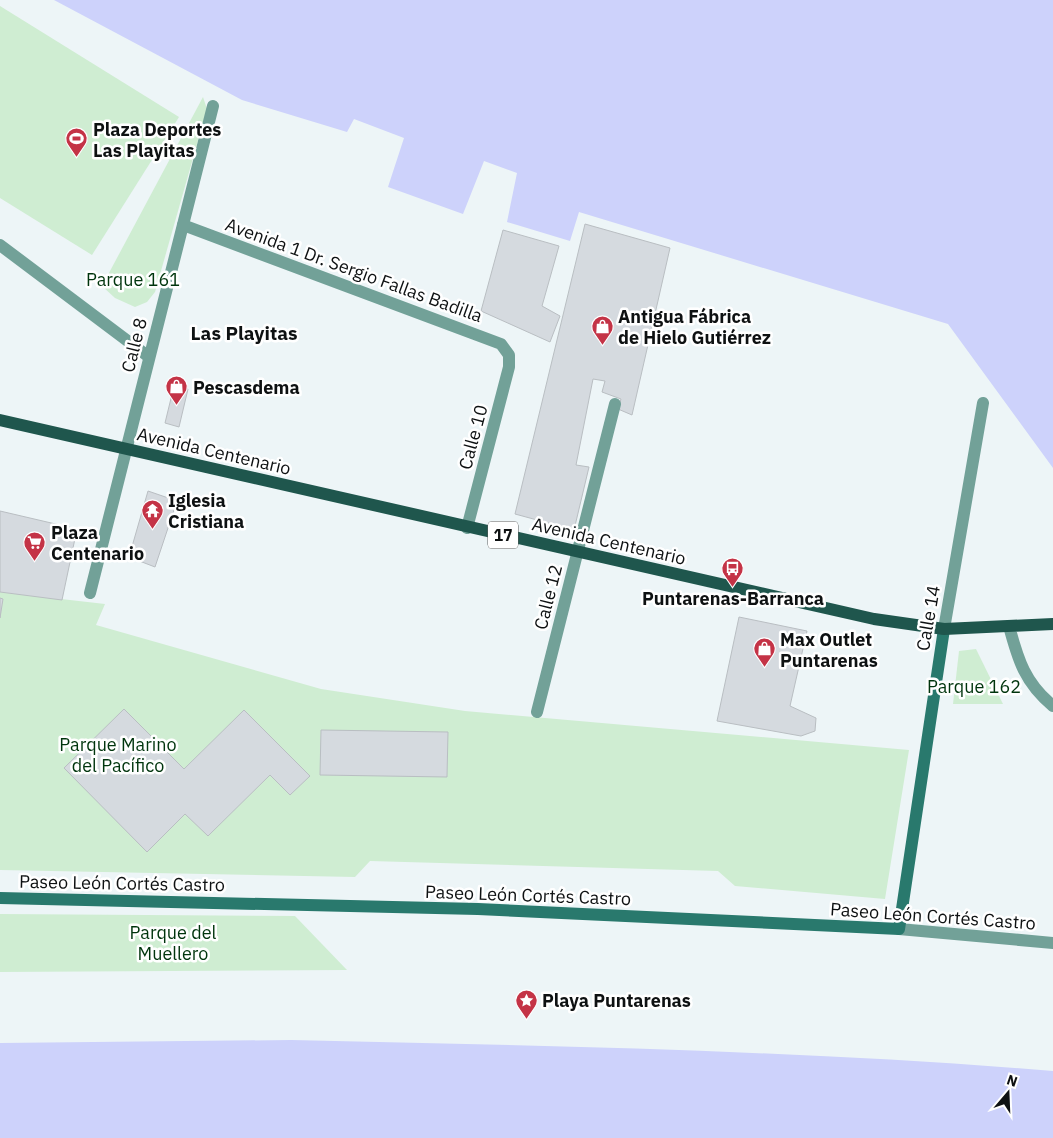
<svg xmlns="http://www.w3.org/2000/svg" width="1053" height="1138" font-family="'IBM Plex Sans',sans-serif">
<rect width="100%" height="100%" fill="#edf5f7"/>
<g fill="#cfedd2">
<polygon points="0,6 179,117 92,255 0,198"/>
<polygon points="203,97 207,109 155,292 147,302 135,307 115,298 102,286"/>
<polygon points="0,592 105,604 96,625 321,689 465,711 909,750 885,899 735,886 718,871 370,861 355,877 0,870"/>
<polygon points="976,649 1003,704 953,704 959,651"/>
<polygon points="0,914 295,916 347,970 0,972"/>
</g>
<g fill="#cdd2fb">
<polygon points="54,0 1053,0 1053,468 948,324 579,212 570,241 507,222 517,173 484,161 463,214 388,187 404,138 354,119 347,132 242,100"/>
<path d="M291,1040C545,1046 800,1050 1053,1071V1138H0V1043Z"/>
</g>
<g fill="#d5dadf" stroke="#b9bec2">
<polygon points="585,224 670,248 632,415 618,409 621,399 602,392 605,381 593,379 576,465 589,467 574,530 515,514"/>
<polygon points="503,230 559,246 542,306 560,316 550,342 481,311"/>
<polygon points="174,386 188,389 179,427 165,423"/>
<polygon points="148,491 177,501 155,567 129,557"/>
<polygon points="0,511 77,529 62,600 0,592"/>
<polygon points="0,598 3,599 0,618"/>
<polygon points="739,617 807,631 790,706 816,718 815,731 801,736 717,721"/>
<polygon points="124,709 184,769 244,710 310,776 290,795 270,775 208,836 185,814 147,852 64,768"/>
<polygon points="321,730 448,732 447,777 320,775"/>
</g>
<g fill="none" stroke-linecap="round" stroke-linejoin="round">
<g stroke="#72a198" stroke-width="12">
<polyline points="183,225 501,344 509,355 509,367 467,528"/>
<polyline points="0,245 149,357"/>
<polyline points="90,593 213,106"/>
<path d="M1009,626C1018,660 1025,683 1053,706"/>
<polyline points="944,629 983,403"/>
<polyline points="537,712 615,404"/>
<polyline points="899,929 1053,943"/>
</g>
<polyline stroke="#29796d" stroke-width="12" points="0,898 478,909 899,929 944,629"/>
<polyline stroke="#1f564d" stroke-width="12" points="0,420 874,619 944,629 1053,624"/>
</g>
<defs>
<symbol id="stadium-pin" viewBox="-11 -11 22 30"><path d="M0 17L-7.5 6A9.5 9.5 0 1 1 7.5 6Z" fill="#c43346" stroke="#fff"/><path d="M0-5a6.5 5 0 1 0 0 10a6.5 5 0 1 0 0-10ZM-3.5-1.8h7v3.6h-7Z" fill="#fff"/></symbol>
<symbol id="shop-pin" viewBox="-11 -11 22 30"><path d="M0 17L-7.5 6A9.5 9.5 0 1 1 7.5 6Z" fill="#c43346" stroke="#fff"/><path d="M-5-2.5h2.3a2.7 3.5 0 0 1 5.4 0H5L5.5 6h-11ZM-1.5-2.5h3a1.5 2.3 0 0 0-3 0Z" fill="#fff"/></symbol>
<symbol id="temple-pin" viewBox="-11 -11 22 30"><path d="M0 17L-7.5 6A9.5 9.5 0 1 1 7.5 6Z" fill="#c43346" stroke="#fff"/><path d="M0-6L5-2H3V0L6.5 2.5H4V6H1.5V3h-3V6H-4V2.5H-6.5L-3 0V-2H-5Z" fill="#fff"/></symbol>
<symbol id="supermarket-pin" viewBox="-11 -11 22 30"><path d="M0 17L-7.5 6A9.5 9.5 0 1 1 7.5 6Z" fill="#c43346" stroke="#fff"/><path d="M-6-5.5h2.5l.6 2H6L4.5 2H-2.5L-4.4-4H-6ZM-1.5 3.2a1.3 1.3 0 1 0 .1 0ZM3 3.2a1.3 1.3 0 1 0 .1 0Z" fill="#fff"/></symbol>
<symbol id="bus-pin" viewBox="-11 -11 22 30"><path d="M0 17L-7.5 6A9.5 9.5 0 1 1 7.5 6Z" fill="#c43346" stroke="#fff"/><path d="M-5-6H5V4H4V6H2V4H-2V6H-4V4H-5ZM-3.5-4V0h7V-4ZM-3.5 1.2v1.5H-2V1.2ZM2 1.2v1.5H3.5V1.2Z" fill="#fff"/></symbol>
<symbol id="sight-pin" viewBox="-11 -11 22 30"><path d="M0 17L-7.5 6A9.5 9.5 0 1 1 7.5 6Z" fill="#c43346" stroke="#fff"/><path d="M0-6L1.8-2.2L6-1.7L2.9 1.2L3.7 5.4L0 3.3L-3.7 5.4L-2.9 1.2L-6-1.7L-1.8-2.2Z" fill="#fff"/></symbol>
</defs>
<g fill-rule="evenodd">
<use href="#stadium-pin" x="64" y="126" width="25" height="34"/>
<use href="#shop-pin" x="590" y="314" width="25" height="34"/>
<use href="#shop-pin" x="164" y="374" width="25" height="34"/>
<use href="#temple-pin" x="140" y="498" width="25" height="34"/>
<use href="#supermarket-pin" x="22" y="530" width="25" height="34"/>
<use href="#bus-pin" x="720" y="556" width="25" height="34"/>
<use href="#shop-pin" x="752" y="636" width="25" height="34"/>
<use href="#sight-pin" x="514" y="988" width="25" height="34"/>
</g>
<g text-anchor="middle" dominant-baseline="central" stroke-width="5" stroke-linejoin="round" paint-order="stroke">
<rect fill="#fff" stroke="#565859" stroke-width="1" x="488" y="521.5" width="30" height="27" rx="4"/>
<g font-size="16" font-weight="bold" fill="#0e1112">
<text x="503" y="535">17</text>
</g>
<g font-size="18" font-weight="bold" fill="#0e1112" stroke="#fff" text-anchor="start">
<text x="93" y="129">Plaza Deportes<tspan x="93" dy="21">Las Playitas</tspan></text>
<text x="618" y="316">Antigua Fábrica<tspan x="618" dy="21">de Hielo Gutiérrez</tspan></text>
<text x="193" y="387">Pescasdema</text>
<text x="168" y="500">Iglesia<tspan x="168" dy="21">Cristiana</tspan></text>
<text x="51" y="532">Plaza<tspan x="51" dy="21">Centenario</tspan></text>
<text x="733" y="598" text-anchor="middle">Puntarenas-Barranca</text>
<text x="780" y="639">Max Outlet<tspan x="780" dy="21">Puntarenas</tspan></text>
<text x="542" y="1000">Playa Puntarenas</text>
</g>
<g font-size="18" fill="#0e1112" stroke="#fff">
<text transform="translate(354 270) rotate(20)">Avenida 1 Dr. Sergio Fallas Badilla</text>
<text transform="translate(134 345) rotate(-76)">Calle 8</text>
<text transform="translate(473 437) rotate(-75)">Calle 10</text>
<text transform="translate(214 451) rotate(13)">Avenida Centenario</text>
<text transform="translate(609 541) rotate(13)">Avenida Centenario</text>
<text transform="translate(548 597) rotate(-76)">Calle 12</text>
<text transform="translate(928 618) rotate(-80)">Calle 14</text>
<text transform="translate(122 883) rotate(1)">Paseo León Cortés Castro</text>
<text transform="translate(528 895) rotate(2)">Paseo León Cortés Castro</text>
<text transform="translate(933 916) rotate(4)">Paseo León Cortés Castro</text>
</g>
<g font-size="18" fill="#00350d" stroke="#fff">
<text x="133" y="279">Parque 161</text>
<text x="974" y="686">Parque 162</text>
<text x="118" y="744">Parque Marino<tspan x="118" dy="21">del Pacífico</tspan></text>
<text x="173" y="932">Parque del<tspan x="173" dy="21">Muellero</tspan></text>
</g>
<g font-size="19" font-weight="bold" fill="#0e1112" stroke="#fff">
<text x="244" y="333">Las Playitas</text>
</g>
</g>
<g transform="translate(1008 1093) rotate(19)" stroke="#ffffff" stroke-width="4" paint-order="stroke">
<path d="M0-4L9 19L0 12L-9 19Z" fill="#0e1112"/>
<text y="-8" font-size="14" font-weight="bold" text-anchor="middle" fill="#0e1112">N</text>
</g>
</svg>
